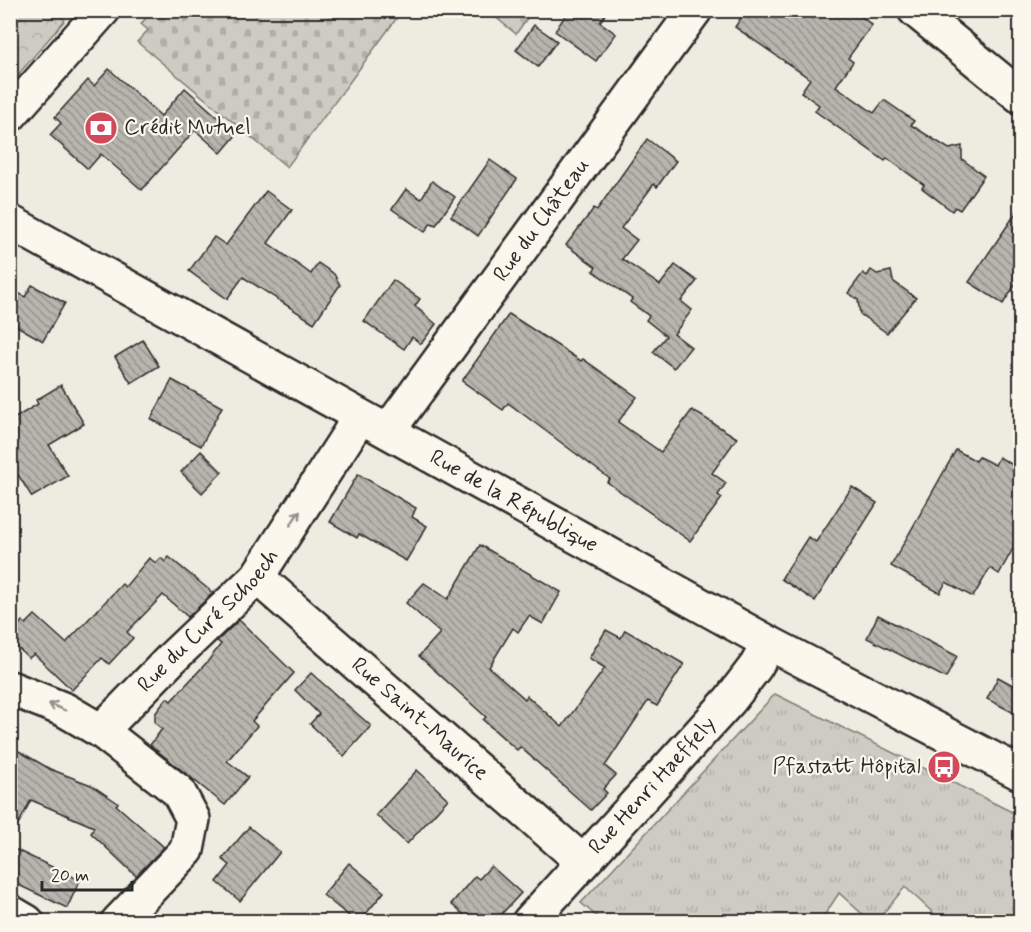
<svg xmlns="http://www.w3.org/2000/svg" width="1031" height="932" font-family="Mynerve,sans-serif">
<defs>
<pattern id="grass-tufts" width="24" height="20" patternUnits="userSpaceOnUse" patternTransform="scale(1.5)"><rect width="24" height="20" fill="#cecbc2"/><path d="M3 7l-1-3M5 7V3M7 7l1-3M15 17l-1-3M17 17v-4M19 17l1-3" fill="none" stroke="#b1aea7"/></pattern>
<pattern id="cemetery-stones" width="16" height="16" patternUnits="userSpaceOnUse" patternTransform="scale(1.5)"><rect width="16" height="16" fill="#cecbc2"/><path d="M2 7V4a2 2 0 0 1 4 0v3zM10 15v-3a2 2 0 0 1 4 0v3z" fill="#b1aea7"/></pattern>
<pattern id="park-crowns" width="20" height="18" patternUnits="userSpaceOnUse" patternTransform="scale(1.5)"><rect width="20" height="18" fill="#cecbc2"/><path d="M2 6a3 3 0 1 1 6 0M12 15a3 3 0 1 1 6 0" fill="none" stroke="#b1aea7"/></pattern>
<pattern id="building-back-hatch" width="6" height="6" patternUnits="userSpaceOnUse" patternTransform="scale(1.5)"><rect width="6" height="6" fill="#b8b5ae"/><path d="M-1 5l2 2M0 0l6 6M5-1l2 2" fill="none" stroke="#96938e"/></pattern>
</defs>
<rect width="100%" height="100%" fill="#eeebe0"/>
<filter id="ink" filterUnits="userSpaceOnUse"><feTurbulence type="fractalNoise" baseFrequency=".0167" numOctaves="2"/><feDisplacementMap in="SourceGraphic" scale="12" xChannelSelector="R" yChannelSelector="G"/><feConvolveMatrix kernelMatrix="1 2 1 2 8 2 1 2 1" color-interpolation-filters="sRGB"/></filter>
<g filter="url(#ink)">
<polygon fill="url(#grass-tufts)" stroke="#7c7b76" stroke-width="1.5" points="775,694 1020,816 1020,921 942,921 905,887 876,922 870,921 839,893 820,922 602,921 581,903"/>
<g fill="url(#cemetery-stones)" stroke="#7c7b76" stroke-width="1.5">
<polygon points="148,11 402,11 287,167 137,42 148,30 141,24 150,13"/>
<polygon points="488,11 532,11 516,34"/>
</g>
<polygon fill="url(#park-crowns)" stroke="#7c7b76" stroke-width="1.5" points="11,10 54,11 65,20 11,83"/>
<g fill="url(#building-back-hatch)" stroke="#2b2b2b" stroke-width="1.5">
<polygon points="569,10 608,10 600,22 616,34 596,61 555,31"/>
<polygon points="746,10 852,10 872,25 848,58 853,62 836,86 874,113 884,100 914,121 911,125 949,149 962,146 962,159 984,176 960,210 955,207 952,211 922,188 924,185 887,158 885,161 815,111 819,105 801,92 810,79 735,27"/>
<polygon points="534,25 557,41 538,67 516,50"/>
<polygon points="109,69 161,116 185,88 237,134 221,153 195,130 142,190 101,154 88,169 50,135 61,123 55,117 88,80 94,86"/>
<polygon points="647,139 676,161 657,187 654,184 621,228 637,240 622,259 660,285 675,265 697,281 681,301 692,310 674,334 691,347 674,368 653,352 666,336 646,320 649,316 630,302 632,299 593,271 596,267 566,245 594,208 597,210"/>
<polygon points="490,160 517,179 478,236 451,216"/>
<polygon points="432,181 455,197 436,225 431,223 425,232 392,209 406,189 421,199"/>
<polygon points="266,191 292,210 268,243 311,274 318,263 334,274 340,285 314,323 243,277 227,299 189,271 214,237 226,245"/>
<polygon points="1020,207 1020,277 1003,304 969,282"/>
<polygon points="871,270 877,274 891,271 893,281 916,298 887,333 860,314 858,300 848,293 863,273 867,276"/>
<polygon points="393,280 420,299 415,306 436,324 421,344 412,337 404,349 364,321"/>
<polygon points="32,285 65,303 43,341 10,322 10,288 25,297"/>
<polygon points="509,314 581,361 583,359 637,397 618,422 661,452 692,410 737,438 712,473 726,483 718,495 722,498 690,541 607,482 610,479 508,403 503,410 462,381"/>
<polygon points="143,340 159,366 131,383 115,357"/>
<polygon points="172,380 222,407 201,446 151,419"/>
<polygon points="61,385 84,424 49,445 68,476 32,497 10,462 10,421 38,404 36,400"/>
<polygon points="956,450 976,461 979,457 995,465 999,457 1020,469 1020,536 999,574 990,568 973,597 946,582 940,593 891,566"/>
<polygon points="201,451 222,472 202,493 181,472"/>
<polygon points="358,474 416,508 412,517 427,526 406,561 359,534 357,538 330,522"/>
<polygon points="852,487 877,503 815,601 781,579 808,537 816,542"/>
<polygon points="480,545 561,592 543,624 529,616 518,632 513,628 489,667 525,699 527,696 562,727 605,668 589,658 606,630 621,638 625,630 684,664 657,706 648,701 605,766 616,775 603,789 607,793 591,810 520,747 517,750 483,720 486,717 419,656 440,633 406,603 424,583 448,599"/>
<polygon points="169,557 213,593 188,617 163,595 127,632 133,638 109,664 102,658 72,690 34,654 29,658 10,641 10,636 22,621 26,624 35,615 66,643 122,584 125,587 149,558 156,563 161,558 165,562"/>
<polygon points="878,615 957,656 946,678 867,638"/>
<polygon points="239,620 294,673 252,721 257,726 227,761 248,777 225,805 150,745 162,729 155,723 155,714 167,698 171,701 208,661 221,644 217,641"/>
<polygon points="311,673 371,726 344,756 310,724 319,714 295,690"/>
<polygon points="998,677 1020,689 1020,716 987,699"/>
<polygon points="10,746 50,769 91,785 118,803 116,805 164,847 136,876 91,833 94,827 31,800 10,840"/>
<polygon points="417,770 448,799 407,844 376,815"/>
<polygon points="249,827 280,852 240,901 217,882 230,865 222,859"/>
<polygon points="10,847 80,880 67,908 10,881"/>
<polygon points="349,863 384,892 360,921 355,921 323,895"/>
<polygon points="491,866 521,893 495,921 471,921 451,904 475,876 479,879"/>
</g>
<g fill="none" stroke-linecap="round" stroke-linejoin="round">
<defs>
<g id="minor">
<polyline points="915,10 1020,96"/>
<polyline points="10,115 103,10"/>
<path id="s1" d="M388,431L695,10"/>
<path id="s2" d="M257,577L583,862"/>
<polyline points="10,688 65,710 101,731 178,791 193,819 187,850 118,922"/>
<path id="s3" d="M101,731L172,658L257,577L360,417"/>
<polyline points="10,912 27,922"/>
<path id="s4" d="M529,922L730,700L756,666L769,643"/>
</g>
<g id="major">
<path id="s5" d="M10,222L769,643L1020,773"/>
</g>
</defs>
<use href="#minor" stroke="#2b2b2b" stroke-width="38"/>
<use href="#major" stroke="#2b2b2b" stroke-width="38"/>
<use href="#minor" stroke="#fbf7ec" stroke-width="33"/>
<use href="#major" stroke="#fbf7ec" stroke-width="33"/>
</g>
<defs><path id="oneway-shaft" d="M-6 0H5M1.5-3L5.5 0L1.5 3" fill="none" stroke-width="1.6" stroke-linecap="round" stroke-linejoin="round" transform="scale(1.5)"/></defs>
<g stroke="#93918c">
<use href="#oneway-shaft" transform="translate(295 518) rotate(-57)"/>
<use href="#oneway-shaft" transform="translate(57 707) rotate(-157)"/>
</g>
</g>
<defs>
<symbol id="bank-disc" viewBox="-11 -11 22 22"><circle r="9.5" fill="#d1495b" stroke="#fbf7ec"/><path d="M-6-4H6V4H-6ZM0-2.3a2.3 2.3 0 1 0 0 4.6a2.3 2.3 0 1 0 0-4.6Z" fill="#fff"/></symbol>
<symbol id="bus-disc" viewBox="-11 -11 22 22"><circle r="9.5" fill="#d1495b" stroke="#fbf7ec"/><path d="M-5-6H5V4H4V6H2V4H-2V6H-4V4H-5ZM-3.5-4V0h7V-4ZM-3.5 1.2v1.5H-2V1.2ZM2 1.2v1.5H3.5V1.2Z" fill="#fff"/></symbol>
</defs>
<g fill-rule="evenodd">
<use href="#bank-disc" x="82" y="109" width="38" height="38"/>
<use href="#bus-disc" x="925" y="748" width="38" height="38"/>
</g>
<g text-anchor="middle" dominant-baseline="central" stroke-width="4.5" stroke-linejoin="round" paint-order="stroke">
<g font-size="22" fill="#2b2b2b" stroke="#fbf7ec" text-anchor="start">
<text x="124" y="128">Crédit Mutuel</text>
<text x="921" y="767" text-anchor="end">Pfastatt Hôpital</text>
</g>
<g font-size="22" fill="#2b2b2b" stroke="#fbf7ec">
<text stroke="none"><textPath href="#s1" startOffset="261">Rue du Château</textPath></text>
<text stroke="none"><textPath href="#s5" startOffset="576">Rue de la République</textPath></text>
<text stroke="none"><textPath href="#s3" startOffset="154">Rue du Curé Schoech</textPath></text>
<text stroke="none"><textPath href="#s2" startOffset="216">Rue Saint-Maurice</textPath></text>
<text stroke="none"><textPath href="#s4" startOffset="184">Rue Henri Haeffely</textPath></text>
</g>
</g>
<rect width="1031" height="932" fill="none" stroke="#fbf7ec" stroke-width="36"/>
<rect x="18" y="18" width="995" height="896" fill="none" stroke="#2b2b2b" stroke-width="2" filter="url(#ink)"/>
<path d="M42 881v9h90v-9" fill="none" stroke="#2b2b2b" stroke-width="3"/>
<text x="51" y="881" font-size="18" fill="#2b2b2b" stroke="#fbf7ec" stroke-width="4.5" paint-order="stroke">20 m</text>
</svg>
